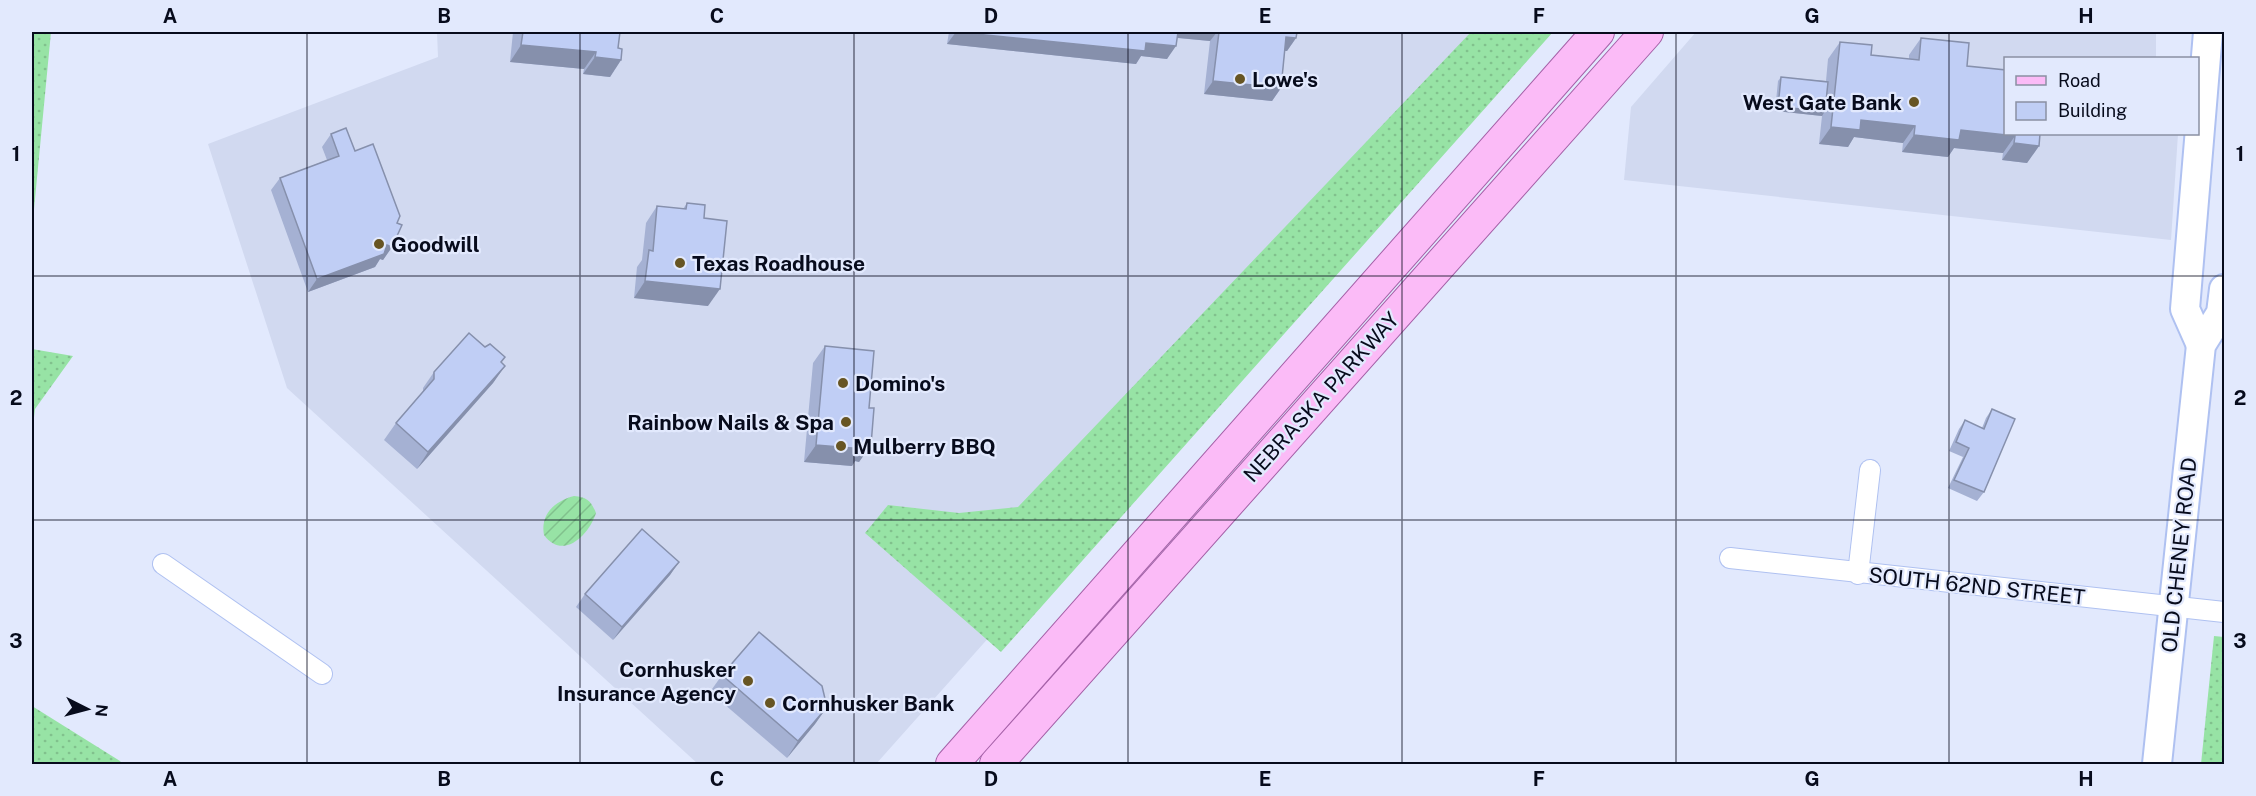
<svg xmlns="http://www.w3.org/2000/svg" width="2256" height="796" font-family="'Public Sans',sans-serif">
<defs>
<pattern id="grass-dots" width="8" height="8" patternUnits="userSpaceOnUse" patternTransform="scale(1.5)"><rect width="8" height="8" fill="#97e3a5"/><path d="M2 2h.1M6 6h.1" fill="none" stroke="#81c18d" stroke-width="1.8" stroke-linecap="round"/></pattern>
<pattern id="garden-furrows" width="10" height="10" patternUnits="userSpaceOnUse" patternTransform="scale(1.5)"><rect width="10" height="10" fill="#97e3a5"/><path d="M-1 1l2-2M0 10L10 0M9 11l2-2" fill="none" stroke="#81c18d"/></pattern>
</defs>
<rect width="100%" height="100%" fill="#e2e9fd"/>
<g fill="#d1d9f0">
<polygon points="437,32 1517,32 1461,108 876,764 698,764 287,388 208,144 438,57"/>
<polygon points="1696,32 2156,32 2156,58 2006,58 2006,134 2178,134 2171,240 1624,180 1631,107"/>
</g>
<g fill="url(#grass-dots)">
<polygon points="32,32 51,32 32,230"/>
<polygon points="1471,32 1553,32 1001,652 865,533 888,505 959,513 1018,507"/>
<polygon points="32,349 73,356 35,409 32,434"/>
<polygon points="2214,636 2224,637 2224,764 2201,764"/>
<polygon points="32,706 120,761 122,764 32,764"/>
</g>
<path fill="url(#garden-furrows)" d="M574,496C587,497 591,501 596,513C589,535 563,561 544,535C540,514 555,501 574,496Z"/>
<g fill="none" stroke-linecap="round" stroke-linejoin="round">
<defs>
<g id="street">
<polyline points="1730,558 2224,612"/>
<polyline points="163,564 322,674"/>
<polyline points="1858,574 1870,470"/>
</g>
<g id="secondary">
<polyline points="2201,345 2185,309 2208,32"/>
<polyline points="2157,764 2201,345 2221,313 2224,289"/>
</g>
<g id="primary">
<polyline points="952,764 1598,32"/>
<polyline points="996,764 1647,32"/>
</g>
</defs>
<use href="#street" stroke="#afc1f1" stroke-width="22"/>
<use href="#secondary" stroke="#afc1f1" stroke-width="32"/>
<use href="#primary" stroke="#a460a7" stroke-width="34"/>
<use href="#street" stroke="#fff" stroke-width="20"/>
<use href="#secondary" stroke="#fff" stroke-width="28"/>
<use href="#primary" stroke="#fbbbf7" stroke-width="32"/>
</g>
<g fill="#a5b1d3">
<polygon points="513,32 620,32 618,48 621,60 610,77 583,74 584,69 510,62"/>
<polygon points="949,32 1297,32 1296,38 1287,51 1285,51 1281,88 1272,101 1204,94 1210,41 1177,38 1167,59 1141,56 1136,64 947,44"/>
<polygon points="1921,38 1967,66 2039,146 2027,163 2002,160 2003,153 1954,148 1948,157 1902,152 1903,143 1854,137 1848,147 1819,144 1822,116 1775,111 1778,81 1781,77 1826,81 1828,59 1840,42 1871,55 1909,59 1909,55"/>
<polygon points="331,134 355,151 397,223 392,247 383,260 380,259 375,267 308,292 271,190 280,178 327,160 322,147"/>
<polygon points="687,203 704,218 708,306 634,298 637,267 642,260 646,223 657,206 683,209"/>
<polygon points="825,346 869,408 871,445 859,462 855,461 852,466 804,462 813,363"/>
<polygon points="485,347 505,366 493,383 417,469 384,440 396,423 423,392 423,388 434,372"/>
<polygon points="1992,409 1984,492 1977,501 1948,488 1963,457 1949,451 1959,429 1965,420 1982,428 1986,418"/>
<polygon points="679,562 670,575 613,640 576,607 585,594"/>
<polygon points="722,675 827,707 815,724 787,758 710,692"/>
</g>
<g fill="#8690ac">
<polygon points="956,32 1146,43 1176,46 1167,59 1141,56 1136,64 947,44"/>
<polygon points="1173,32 1217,32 1210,41 1169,37"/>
<polygon points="1286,37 1296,38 1287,51 1277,50"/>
<polygon points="521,45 596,52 584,69 510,62"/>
<polygon points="595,57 621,60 610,77 583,74"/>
<polygon points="1213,81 1281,88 1272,101 1204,94"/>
<polygon points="1778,107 1825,111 1822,116 1775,111"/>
<polygon points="1861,120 1915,126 1903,143 1854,137 1848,147 1819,144 1831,127"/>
<polygon points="1961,130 2015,136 2003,153 1954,148 1948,157 1902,152 1914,135"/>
<polygon points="2014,143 2039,146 2027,163 2002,160"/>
<polygon points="387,245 392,247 383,260 380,259 375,267 308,292 317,279"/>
<polygon points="645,281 720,289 708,306 634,298"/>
<polygon points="505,366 493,383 417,469 428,452"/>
<polygon points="864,444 871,445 859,462 855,461 852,466 804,462 816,445"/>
<polygon points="679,562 670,575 613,640 622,627"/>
<polygon points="827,707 815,724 787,758 798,741"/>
</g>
<g fill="#c0cef5" stroke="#8690ac" stroke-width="1.5">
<polygon points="523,32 620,32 618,48 622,49 621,60 595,57 596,52 521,45"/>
<polygon points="956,32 1178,32 1176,46 1146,43 1145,51"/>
<polygon points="1219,32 1297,32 1296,38 1286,37 1281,88 1213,81"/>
<polygon points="1921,38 1969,43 1967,66 2006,70 2006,134 2040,134 2039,146 2014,143 2015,136 1961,130 1959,140 1914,135 1915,126 1861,120 1860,130 1831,127 1840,42 1872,45 1871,55 1919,60"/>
<polygon points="1781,77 1828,82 1825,111 1778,107"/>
<polygon points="346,128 355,151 373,144 400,216 397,223 402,225 392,247 387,245 384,254 317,279 280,178 339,156 331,134"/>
<polygon points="687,203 705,205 704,218 727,221 720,289 645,281 649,250 653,251 657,206 686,209"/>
<polygon points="469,333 485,347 490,344 505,357 501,362 505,366 428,452 396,423 434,379 434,372"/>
<polygon points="825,346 874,351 869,408 874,408 871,445 864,444 864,449 816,445"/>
<polygon points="1992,409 2015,419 1984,492 1954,480 1969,448 1956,442 1965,420 1984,429"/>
<polygon points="642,529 679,562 622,627 585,594"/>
<polygon points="759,632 822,686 827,707 798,741 722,675"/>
</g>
<path fill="none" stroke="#070b1c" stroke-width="1.5" stroke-opacity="0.55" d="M307,32V764M580,32V764M854,32V764M1128,32V764M1402,32V764M1676,32V764M1949,32V764M32,276H2224M32,520H2224"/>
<g fill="#675523" stroke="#e2e9fd" stroke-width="2">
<circle cx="1240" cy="79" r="6"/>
<circle cx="1914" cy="102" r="6"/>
<circle cx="379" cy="244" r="6"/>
<circle cx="680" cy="263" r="6"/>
<circle cx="843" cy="383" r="6"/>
<circle cx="846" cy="422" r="6"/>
<circle cx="841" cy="446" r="6"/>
<circle cx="748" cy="681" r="6"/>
<circle cx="770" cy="703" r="6"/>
</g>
<g text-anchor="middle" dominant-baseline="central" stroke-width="4.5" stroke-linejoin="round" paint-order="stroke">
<g font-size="21" font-weight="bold" fill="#070b1c" stroke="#e2e9fd" text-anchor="start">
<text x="1252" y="79">Lowe's</text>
<text x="1902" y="102" text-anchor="end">West Gate Bank</text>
<text x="391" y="244">Goodwill</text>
<text x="692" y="263">Texas Roadhouse</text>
<text x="855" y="383">Domino's</text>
<text x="834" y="422" text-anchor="end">Rainbow Nails &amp; Spa</text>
<text x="853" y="446">Mulberry BBQ</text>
<text x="736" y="669" text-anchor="end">Cornhusker<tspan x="736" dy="24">Insurance Agency</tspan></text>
<text x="782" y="703">Cornhusker Bank</text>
</g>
<g font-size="21" fill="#070b1c" stroke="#e2e9fd">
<text transform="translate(1321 397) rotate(-48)">NEBRASKA PARKWAY</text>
<text transform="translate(2179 555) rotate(-84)">OLD CHENEY ROAD</text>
<text transform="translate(1977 586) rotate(6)">SOUTH 62ND STREET</text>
</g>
</g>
<rect width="2256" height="796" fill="none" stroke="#e2e9fd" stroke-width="66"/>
<rect x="2004" y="57" width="195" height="78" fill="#e2e9fd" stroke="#8a90a3" stroke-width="1.5"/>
<rect x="2016" y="76" width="30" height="9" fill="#fbbbf7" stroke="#8a90a3" stroke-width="1.5"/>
<text x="2058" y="87" font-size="18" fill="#070b1c">Road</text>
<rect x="2016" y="102" width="30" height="18" fill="#c0cef5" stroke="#8a90a3" stroke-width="1.5"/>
<text x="2058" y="117" font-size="18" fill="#070b1c">Building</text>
<g transform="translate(87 709) rotate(96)" stroke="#e2e9fd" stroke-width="4.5" paint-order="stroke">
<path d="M0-4.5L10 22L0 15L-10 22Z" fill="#070b1c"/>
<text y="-9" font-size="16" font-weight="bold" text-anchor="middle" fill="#070b1c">N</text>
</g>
<rect x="33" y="33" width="2190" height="730" fill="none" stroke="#070b1c" stroke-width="2"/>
<g font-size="20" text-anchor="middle" font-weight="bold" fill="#070b1c">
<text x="170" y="23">A</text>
<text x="444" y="23">B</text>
<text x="717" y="23">C</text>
<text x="991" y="23">D</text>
<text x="1265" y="23">E</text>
<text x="1539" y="23">F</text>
<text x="1812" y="23">G</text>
<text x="2086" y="23">H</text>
<text x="16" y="161">1</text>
<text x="2240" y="161">1</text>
<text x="16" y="405">2</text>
<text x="2240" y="405">2</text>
<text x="16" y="648">3</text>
<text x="2240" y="648">3</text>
<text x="170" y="786">A</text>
<text x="444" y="786">B</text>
<text x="717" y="786">C</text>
<text x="991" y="786">D</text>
<text x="1265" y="786">E</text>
<text x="1539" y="786">F</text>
<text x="1812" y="786">G</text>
<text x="2086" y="786">H</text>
</g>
</svg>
